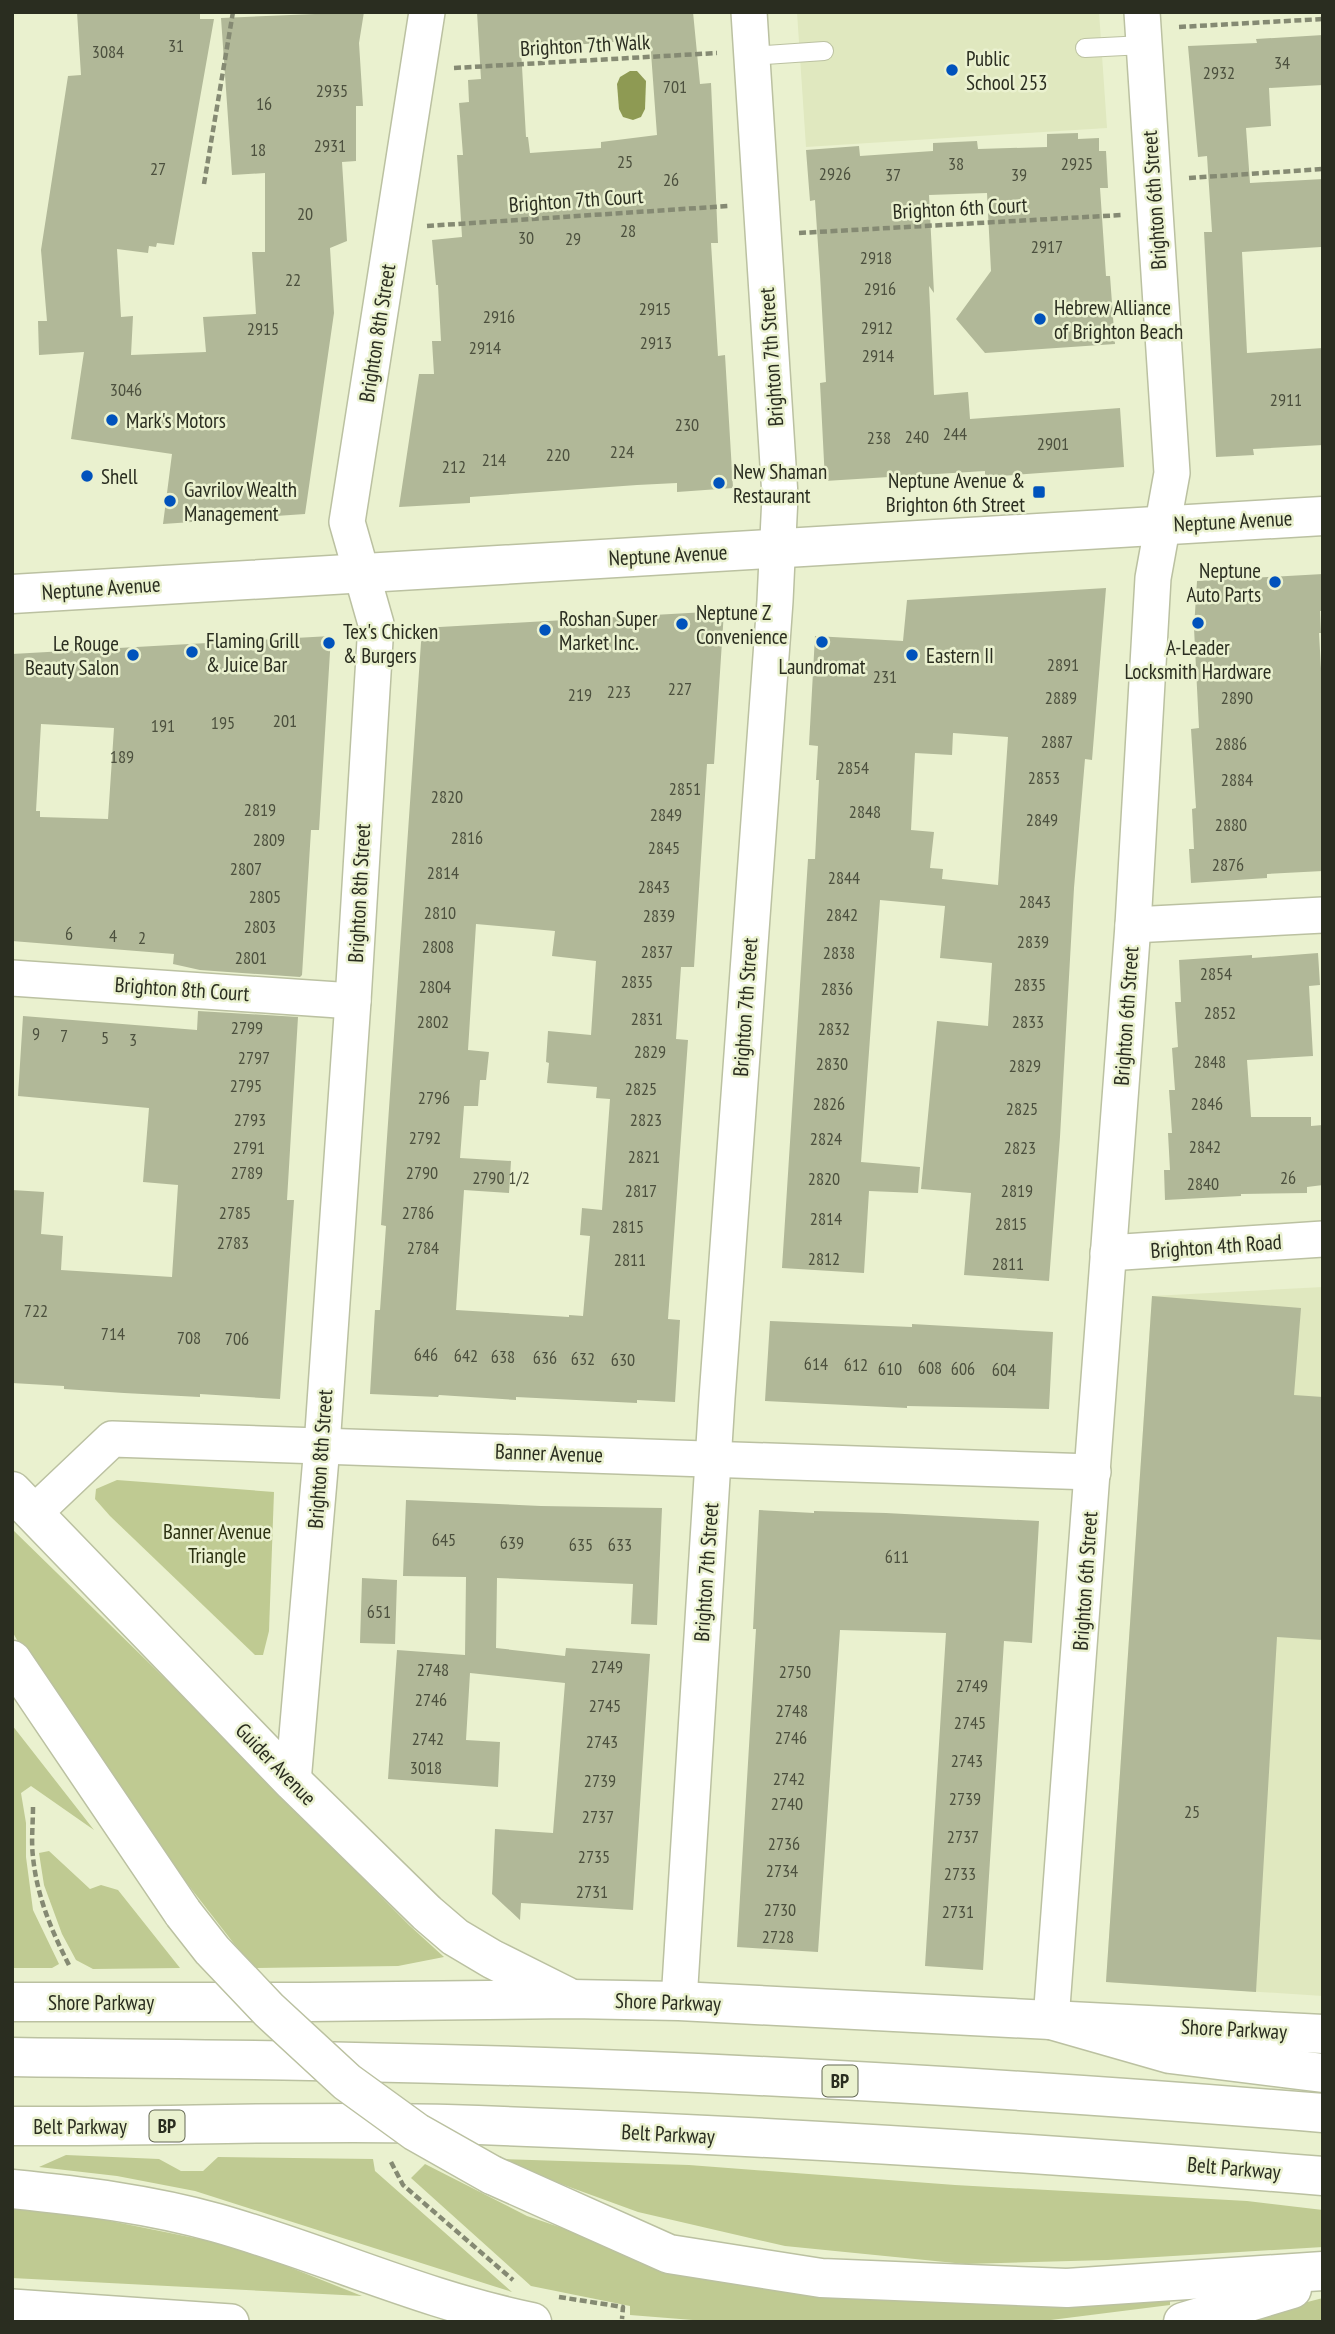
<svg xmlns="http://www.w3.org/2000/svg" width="1335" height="2334" font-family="'PT Sans Narrow',sans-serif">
<rect width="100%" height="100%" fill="#eaf1cf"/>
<g fill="#e0e8bf">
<polygon points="797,12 1099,12 1107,128 806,147"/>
<polygon points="1323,1287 1323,1996 1106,1982 1152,1296"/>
</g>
<g fill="#bfca92">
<polygon points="117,1480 274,1492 269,1631 263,1655 255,1655 110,1516 95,1499 96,1489"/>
<polygon points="12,1529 188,1701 409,1925 444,1957 398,1966 256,1968 235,1945 172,1864 37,1676 12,1631"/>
<polygon points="12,1725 94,1830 31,1786 21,1793 26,1823 26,1857 33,1910 59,1964 52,1968 12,1968"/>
<polygon points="49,1851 90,1889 101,1885 118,1890 180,1968 93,1969 76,1960 62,1934 44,1885 39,1853"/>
<polygon points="66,2155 159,2159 181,2171 203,2171 218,2157 373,2159 375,2171 512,2292 195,2191 117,2176 39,2167"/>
<polygon points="499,2159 689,2165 955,2185 1247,2201 1323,2210 1323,2247 1107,2260 965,2264 785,2246 638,2212 509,2165"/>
<polygon points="425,2164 527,2216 668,2264 1170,2298 1170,2305 1035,2322 718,2322 630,2315 630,2306 531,2286 411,2178"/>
<polygon points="12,2208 66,2212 239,2247 362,2296 12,2278"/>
<polygon points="1323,2298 1323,2322 1229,2322"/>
</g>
<polygon fill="#8e9a53" points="630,71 637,71 646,81 645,109 641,117 633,120 623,117 619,109 617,84 620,77"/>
<g fill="#b1b898" fill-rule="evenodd">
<polygon points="77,12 200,12 200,19 214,19 174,245 157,243 156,247 149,246 148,253 117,249 121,317 133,316 131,355 206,352 203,317 256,314 252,252 265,252 265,173 232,175 221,18 364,12 359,43 363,106 356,106 356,161 342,162 347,241 330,248 334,313 305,514 163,524 172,454 71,439 84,352 39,355 38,321 47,321 41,250 68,76 81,75"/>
<path d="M477,12H693L700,84L711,83L718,243H711L718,356L725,355L733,488L677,492V483L637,485L470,497V503L399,507L419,374H434L432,341H441L438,285H436L432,240L462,237L457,155H463L459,103L469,102L468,80L481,79ZM650,39L657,135L601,142V148L530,153L528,137H526L521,49Z"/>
<polygon points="1323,35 1323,85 1269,88 1271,126 1246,128 1250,183 1323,179 1321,247 1242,252 1247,353 1323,348 1323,445 1253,449 1254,455 1216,457 1204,232 1212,232 1207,156 1198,157 1188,46 1257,43 1256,39"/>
<polygon points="1078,133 1078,139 1099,138 1099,151 1106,151 1108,188 1100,188 1106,276 1110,276 1115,344 985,353 956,319 991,271 987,193 929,195 934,293 929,286 934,395 968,392 970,419 1120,408 1124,467 985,477 985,471 825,481 820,383 826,382 820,275 815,200 810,201 806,150 859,146 860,156 933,151 933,143 977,141 978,149 1047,147 1047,134"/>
<polygon points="1323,574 1323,611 1320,611 1321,633 1319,633 1323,704 1323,871 1267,874 1267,878 1191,883 1189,849 1194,849 1192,809 1196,808 1191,729 1199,728 1194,628 1197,581"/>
<path d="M1106,588L1092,760L1085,759L1074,888L1060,1137L1049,1281L964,1275L971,1193L921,1189L937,1021L988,1026L992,963L940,958L945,906L880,900L861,1162L920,1167L918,1193L869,1191L864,1273L782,1268L808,859H815L819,780H816L818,746L809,745L815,636L903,641L907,600ZM953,733L1008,737L998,885L942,879L943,869L930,868L934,832L911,830L915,753L952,755Z"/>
<path d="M724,611L714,764H707L694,967H681L676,1039L688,1040L668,1319L680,1320L675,1402L637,1400V1403L516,1397V1400L439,1395L438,1397L370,1394L375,1310H380L386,1226L381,1225L422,628ZM476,924L555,931L552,956L596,961L591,1035L548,1031L546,1062L549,1063L547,1083L597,1087L596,1098L610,1099L602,1210L582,1208L580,1235L590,1236L583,1316L569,1315V1317L456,1310L464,1190L509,1193L511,1161L460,1158L464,1106H478L480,1080H486L489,1052L468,1050Z"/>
<path d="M331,636L319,830H311L302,975L300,977L200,970L173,964L174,954L12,941V654ZM41,724L114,728L108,819L40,817V811H36Z"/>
<polygon points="1318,953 1320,985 1309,986 1313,1056 1247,1060 1251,1117 1311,1117 1311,1126 1323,1125 1323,1185 1307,1187 1307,1193 1241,1194 1241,1196 1165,1200 1164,1170 1170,1170 1168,1133 1172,1133 1169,1090 1175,1090 1172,1048 1178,1047 1175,1002 1181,1002 1179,960 1252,955 1252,958"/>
<polygon points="198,1011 298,1017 287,1200 294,1200 280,1399 200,1394 200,1397 124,1393 64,1389 64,1386 12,1383 12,1190 44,1192 41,1234 63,1236 61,1270 172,1277 178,1185 143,1182 149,1108 18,1096 23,1016 197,1030"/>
<polygon points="1152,1296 1301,1308 1294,1395 1323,1397 1323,1640 1277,1637 1256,1992 1106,1982"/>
<polygon points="770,1321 912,1327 912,1324 1053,1332 1049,1409 907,1406 907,1408 765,1401"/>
<polygon points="406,1500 541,1506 662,1508 657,1625 631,1624 633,1584 497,1578 496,1648 565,1656 566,1648 650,1654 633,1910 521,1903 520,1920 492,1894 495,1829 553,1833 565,1683 470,1673 466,1740 500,1742 498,1787 388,1779 397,1650 465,1655 466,1577 403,1576"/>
<polygon points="759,1510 814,1513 814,1511 886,1513 1039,1521 1032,1643 1004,1641 983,1970 925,1966 946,1633 840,1630 818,1952 737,1947 756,1629 753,1629"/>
<polygon points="362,1578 397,1580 395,1644 360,1643"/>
</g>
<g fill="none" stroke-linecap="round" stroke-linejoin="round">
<defs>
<g id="service">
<polyline points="1085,48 1144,45"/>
<polyline points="752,56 824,51"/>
</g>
<g id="minor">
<polyline points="1133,925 1323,915"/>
<polyline points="12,978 353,1001"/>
<polyline points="1108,1253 1323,1239"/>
<polyline points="34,1513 112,1439 1093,1472"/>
<polyline points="293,1782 322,1446 353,1001 376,624 347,522 427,12"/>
<polyline points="679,2001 717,1398 775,601 780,496 749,12"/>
<polyline points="1051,2020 1133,925 1153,578 1172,473 1142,12"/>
<polyline points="12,2307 231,2322"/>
</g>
<g id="secondary">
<polyline points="12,594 1323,516"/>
<polyline points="12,1491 293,1782 427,1913 455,1937 492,1959 566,1996"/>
<polyline points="12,2002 308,2002 571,1999 679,2001 1323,2034"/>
<path d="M12,2189C82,2196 149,2204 217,2223C323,2253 423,2300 532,2322"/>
</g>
<g id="motorway">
<polyline points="12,1660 183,1913"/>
<polyline points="1051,2020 1170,2054 1323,2073"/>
<path d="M12,2057C127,2059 241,2059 355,2062C678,2068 1001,2087 1323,2113"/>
<path d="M12,2126C157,2127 302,2120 447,2124C739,2134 1032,2152 1323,2176"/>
<polyline points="492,2175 669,2254 821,2278 1067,2288 1323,2271"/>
<polyline points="1183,2322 1292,2289"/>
</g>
</defs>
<use href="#service" stroke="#bbc1a1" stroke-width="20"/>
<use href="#minor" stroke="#bbc1a1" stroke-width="38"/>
<use href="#secondary" stroke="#bbc1a1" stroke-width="41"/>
<use href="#motorway" stroke="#bbc1a1" stroke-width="41"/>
<g stroke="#858a73" stroke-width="4.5" stroke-dasharray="7 3.5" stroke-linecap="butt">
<polyline points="1179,27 1323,19"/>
<polyline points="454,68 717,53"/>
<polyline points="1189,178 1323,169"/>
<polyline points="204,184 233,12"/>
<polyline points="427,226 728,206"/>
<polyline points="799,233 1122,215"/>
<path d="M33,1807C33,1824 31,1841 33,1857C37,1897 52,1932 70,1967"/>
<polyline points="391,2162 403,2185 513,2280"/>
<polyline points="559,2297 623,2307 622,2319"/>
</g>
<use href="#service" stroke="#fff" stroke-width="18"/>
<use href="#minor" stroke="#fff" stroke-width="35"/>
<use href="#secondary" stroke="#fff" stroke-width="38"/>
<use href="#motorway" stroke="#fff" stroke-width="38"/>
<defs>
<polyline id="motorway-bridge" points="183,1913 212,1950 269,2010 347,2082 416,2132 492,2175"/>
</defs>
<use href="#motorway-bridge" stroke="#bbc1a1" stroke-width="41" stroke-linecap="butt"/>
<use href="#motorway-bridge" stroke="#fff" stroke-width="38"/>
</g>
<g fill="#0052bc" stroke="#eaf1cf" stroke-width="2.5">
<circle cx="952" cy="70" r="7"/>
<circle cx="1040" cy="319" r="7"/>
<circle cx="112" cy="420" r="7"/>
<circle cx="87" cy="476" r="7"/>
<circle cx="719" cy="483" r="7"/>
<rect x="1032" y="485" width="14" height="14" rx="3.5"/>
<circle cx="170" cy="501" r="7"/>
<circle cx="1275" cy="582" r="7"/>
<circle cx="1198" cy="623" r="7"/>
<circle cx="682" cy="624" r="7"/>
<circle cx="545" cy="630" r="7"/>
<circle cx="822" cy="642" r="7"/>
<circle cx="329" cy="643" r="7"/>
<circle cx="192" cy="652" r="7"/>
<circle cx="133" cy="655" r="7"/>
<circle cx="912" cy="655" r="7"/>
</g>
<g text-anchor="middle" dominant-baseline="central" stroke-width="5" stroke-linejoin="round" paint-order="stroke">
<g font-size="18" fill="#4c503e">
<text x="176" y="45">31</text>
<text x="108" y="51">3084</text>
<text x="1282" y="62">34</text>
<text x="1219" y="72">2932</text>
<text x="675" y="86">701</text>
<text x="332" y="90">2935</text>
<text x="264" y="103">16</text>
<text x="330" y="145">2931</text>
<text x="258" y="149">18</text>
<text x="625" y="161">25</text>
<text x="956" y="163">38</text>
<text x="1077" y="163">2925</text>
<text x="158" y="168">27</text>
<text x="835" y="173">2926</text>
<text x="893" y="174">37</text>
<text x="1019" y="174">39</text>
<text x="671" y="179">26</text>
<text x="305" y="213">20</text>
<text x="628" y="230">28</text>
<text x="526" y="237">30</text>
<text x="573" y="238">29</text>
<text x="1047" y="246">2917</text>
<text x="876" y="257">2918</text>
<text x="293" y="279">22</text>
<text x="880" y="288">2916</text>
<text x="655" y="308">2915</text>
<text x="499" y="316">2916</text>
<text x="877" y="327">2912</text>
<text x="263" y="328">2915</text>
<text x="656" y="342">2913</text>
<text x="485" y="347">2914</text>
<text x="878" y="355">2914</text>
<text x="126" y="389">3046</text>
<text x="1286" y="399">2911</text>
<text x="687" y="424">230</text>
<text x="955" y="433">244</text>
<text x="917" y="436">240</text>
<text x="879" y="437">238</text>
<text x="1053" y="443">2901</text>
<text x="622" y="451">224</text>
<text x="558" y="454">220</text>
<text x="494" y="459">214</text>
<text x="454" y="466">212</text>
<text x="1063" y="664">2891</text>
<text x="885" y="676">231</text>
<text x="680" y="688">227</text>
<text x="619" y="691">223</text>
<text x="580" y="694">219</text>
<text x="1061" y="697">2889</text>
<text x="1237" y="697">2890</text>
<text x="285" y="720">201</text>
<text x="223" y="722">195</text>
<text x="163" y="725">191</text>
<text x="1057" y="741">2887</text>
<text x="1231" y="743">2886</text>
<text x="122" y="756">189</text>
<text x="853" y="767">2854</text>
<text x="1044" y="777">2853</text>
<text x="1237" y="779">2884</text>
<text x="685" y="788">2851</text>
<text x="447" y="796">2820</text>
<text x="260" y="809">2819</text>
<text x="865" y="811">2848</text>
<text x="666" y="814">2849</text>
<text x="1042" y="819">2849</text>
<text x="1231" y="824">2880</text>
<text x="467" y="837">2816</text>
<text x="269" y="839">2809</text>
<text x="664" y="847">2845</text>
<text x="1228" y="864">2876</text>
<text x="246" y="868">2807</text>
<text x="443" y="872">2814</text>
<text x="844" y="877">2844</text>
<text x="654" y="886">2843</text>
<text x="265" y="896">2805</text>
<text x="1035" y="901">2843</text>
<text x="440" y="912">2810</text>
<text x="842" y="914">2842</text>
<text x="659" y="915">2839</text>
<text x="260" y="926">2803</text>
<text x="69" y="933">6</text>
<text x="113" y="935">4</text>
<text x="142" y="937">2</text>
<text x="1033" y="941">2839</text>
<text x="438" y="946">2808</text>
<text x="657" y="951">2837</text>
<text x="839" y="952">2838</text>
<text x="251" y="957">2801</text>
<text x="1216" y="973">2854</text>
<text x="637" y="981">2835</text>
<text x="1030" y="984">2835</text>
<text x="435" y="986">2804</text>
<text x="837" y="988">2836</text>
<text x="1220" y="1012">2852</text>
<text x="647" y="1018">2831</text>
<text x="433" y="1021">2802</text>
<text x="1028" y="1021">2833</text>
<text x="247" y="1027">2799</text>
<text x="834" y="1028">2832</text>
<text x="36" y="1033">9</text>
<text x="64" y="1035">7</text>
<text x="105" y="1037">5</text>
<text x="133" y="1039">3</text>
<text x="650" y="1051">2829</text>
<text x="254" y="1057">2797</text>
<text x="1210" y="1061">2848</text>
<text x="832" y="1063">2830</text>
<text x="1025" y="1065">2829</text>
<text x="246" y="1085">2795</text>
<text x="641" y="1088">2825</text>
<text x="434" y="1097">2796</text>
<text x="829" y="1103">2826</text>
<text x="1207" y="1103">2846</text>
<text x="1022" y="1108">2825</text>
<text x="250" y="1119">2793</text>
<text x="646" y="1119">2823</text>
<text x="425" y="1137">2792</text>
<text x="826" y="1138">2824</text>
<text x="1205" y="1146">2842</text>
<text x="249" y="1147">2791</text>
<text x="1020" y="1147">2823</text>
<text x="644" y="1156">2821</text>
<text x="247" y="1172">2789</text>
<text x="422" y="1172">2790</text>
<text x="501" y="1177">2790 1/2</text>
<text x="1288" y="1177">26</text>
<text x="824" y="1178">2820</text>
<text x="1203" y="1183">2840</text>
<text x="641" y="1190">2817</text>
<text x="1017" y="1190">2819</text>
<text x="235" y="1212">2785</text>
<text x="418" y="1212">2786</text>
<text x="826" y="1218">2814</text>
<text x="1011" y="1223">2815</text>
<text x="628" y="1226">2815</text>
<text x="233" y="1242">2783</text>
<text x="423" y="1247">2784</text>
<text x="824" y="1258">2812</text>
<text x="630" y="1259">2811</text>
<text x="1008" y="1263">2811</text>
<text x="36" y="1310">722</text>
<text x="113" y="1333">714</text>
<text x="189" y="1337">708</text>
<text x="237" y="1338">706</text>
<text x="426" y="1354">646</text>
<text x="466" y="1355">642</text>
<text x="503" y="1356">638</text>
<text x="545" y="1357">636</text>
<text x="583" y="1358">632</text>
<text x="623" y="1359">630</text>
<text x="816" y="1363">614</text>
<text x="856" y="1364">612</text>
<text x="930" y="1367">608</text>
<text x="890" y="1368">610</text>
<text x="963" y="1368">606</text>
<text x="1004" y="1369">604</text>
<text x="444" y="1539">645</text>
<text x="512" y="1542">639</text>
<text x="581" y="1544">635</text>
<text x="620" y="1544">633</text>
<text x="897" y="1556">611</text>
<text x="379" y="1611">651</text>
<text x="607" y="1666">2749</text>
<text x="433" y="1669">2748</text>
<text x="795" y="1671">2750</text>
<text x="972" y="1685">2749</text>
<text x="431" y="1699">2746</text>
<text x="605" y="1705">2745</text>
<text x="792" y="1710">2748</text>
<text x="970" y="1722">2745</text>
<text x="791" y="1737">2746</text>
<text x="428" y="1738">2742</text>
<text x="602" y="1741">2743</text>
<text x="967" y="1760">2743</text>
<text x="426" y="1767">3018</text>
<text x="789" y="1778">2742</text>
<text x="600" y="1780">2739</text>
<text x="965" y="1798">2739</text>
<text x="787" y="1803">2740</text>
<text x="1192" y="1811">25</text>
<text x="598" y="1816">2737</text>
<text x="963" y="1836">2737</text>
<text x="784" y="1843">2736</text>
<text x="594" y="1856">2735</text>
<text x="782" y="1870">2734</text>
<text x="960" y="1873">2733</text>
<text x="592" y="1891">2731</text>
<text x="780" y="1909">2730</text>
<text x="958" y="1911">2731</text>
<text x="778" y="1936">2728</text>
</g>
<g fill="#eaf1cf" stroke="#646854" stroke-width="2">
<rect x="822.5" y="2065.5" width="35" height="31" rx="5"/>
<rect x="149.5" y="2110.5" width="35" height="31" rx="5"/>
</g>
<g font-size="19" font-weight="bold" fill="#2a2d20">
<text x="840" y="2081">BP</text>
<text x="167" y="2126">BP</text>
</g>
<g font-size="21" fill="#2a2d20" stroke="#eaf1cf">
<text transform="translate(585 45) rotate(-3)">Brighton 7th Walk</text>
<text transform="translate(576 200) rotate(-4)">Brighton 7th Court</text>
<text transform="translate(1154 200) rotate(-94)">Brighton 6th Street</text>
<text transform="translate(960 208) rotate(-3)">Brighton 6th Court</text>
<text transform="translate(377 333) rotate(-81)">Brighton 8th Street</text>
<text transform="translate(771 357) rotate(-94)">Brighton 7th Street</text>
<text transform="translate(1233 521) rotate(-3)">Neptune Avenue</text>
<text transform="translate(668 555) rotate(-3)">Neptune Avenue</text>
<text transform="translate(101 588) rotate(-4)">Neptune Avenue</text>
<text transform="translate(359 893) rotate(-87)">Brighton 8th Street</text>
<text transform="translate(182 989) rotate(4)">Brighton 8th Court</text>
<text transform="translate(745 1007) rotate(-86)">Brighton 7th Street</text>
<text transform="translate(1126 1016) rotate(-86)">Brighton 6th Street</text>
<text transform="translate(1216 1246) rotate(-4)">Brighton 4th Road</text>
<text transform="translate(549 1453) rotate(2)">Banner Avenue</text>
<text transform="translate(320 1459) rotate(-86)">Brighton 8th Street</text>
<text transform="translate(706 1572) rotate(-86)">Brighton 7th Street</text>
<text transform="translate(1085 1581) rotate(-86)">Brighton 6th Street</text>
<text transform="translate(276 1764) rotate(46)">Guider Avenue</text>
<text x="101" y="2002">Shore Parkway</text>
<text transform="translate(668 2002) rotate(2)">Shore Parkway</text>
<text transform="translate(1234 2029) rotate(3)">Shore Parkway</text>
<text x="80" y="2126">Belt Parkway</text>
<text transform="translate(668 2134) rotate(3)">Belt Parkway</text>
<text transform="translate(1234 2168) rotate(5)">Belt Parkway</text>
</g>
<g font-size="21" fill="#2a2d20" stroke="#eaf1cf" text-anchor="start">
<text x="966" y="58">Public<tspan x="966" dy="24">School 253</tspan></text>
<text x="1054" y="307">Hebrew Alliance<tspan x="1054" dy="24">of Brighton Beach</tspan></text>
<text x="126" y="420">Mark's Motors</text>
<text x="733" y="471">New Shaman<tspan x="733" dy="24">Restaurant</tspan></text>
<text x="101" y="476">Shell</text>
<text x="1025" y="480" text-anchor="end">Neptune Avenue &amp;<tspan x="1025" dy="24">Brighton 6th Street</tspan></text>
<text x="184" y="489">Gavrilov Wealth<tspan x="184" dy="24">Management</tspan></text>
<text x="1261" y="570" text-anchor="end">Neptune<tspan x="1261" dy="24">Auto Parts</tspan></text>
<text x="696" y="612">Neptune Z<tspan x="696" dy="24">Convenience</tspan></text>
<text x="559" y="618">Roshan Super<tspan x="559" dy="24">Market Inc.</tspan></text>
<text x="343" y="631">Tex's Chicken<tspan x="343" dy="24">&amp; Burgers</tspan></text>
<text x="206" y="640">Flaming Grill<tspan x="206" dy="24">&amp; Juice Bar</tspan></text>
<text x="119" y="643" text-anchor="end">Le Rouge<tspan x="119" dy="24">Beauty Salon</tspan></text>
<text x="1198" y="647" text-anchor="middle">A-Leader<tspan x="1198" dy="24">Locksmith Hardware</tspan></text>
<text x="926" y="655">Eastern II</text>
<text x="822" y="666" text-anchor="middle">Laundromat</text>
</g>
<g font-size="21" fill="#2c3111" stroke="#eaf1cf">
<text x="217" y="1531">Banner Avenue<tspan x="217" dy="24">Triangle</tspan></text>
</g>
</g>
<rect width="1335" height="2334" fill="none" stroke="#2a2d20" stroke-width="28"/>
</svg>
